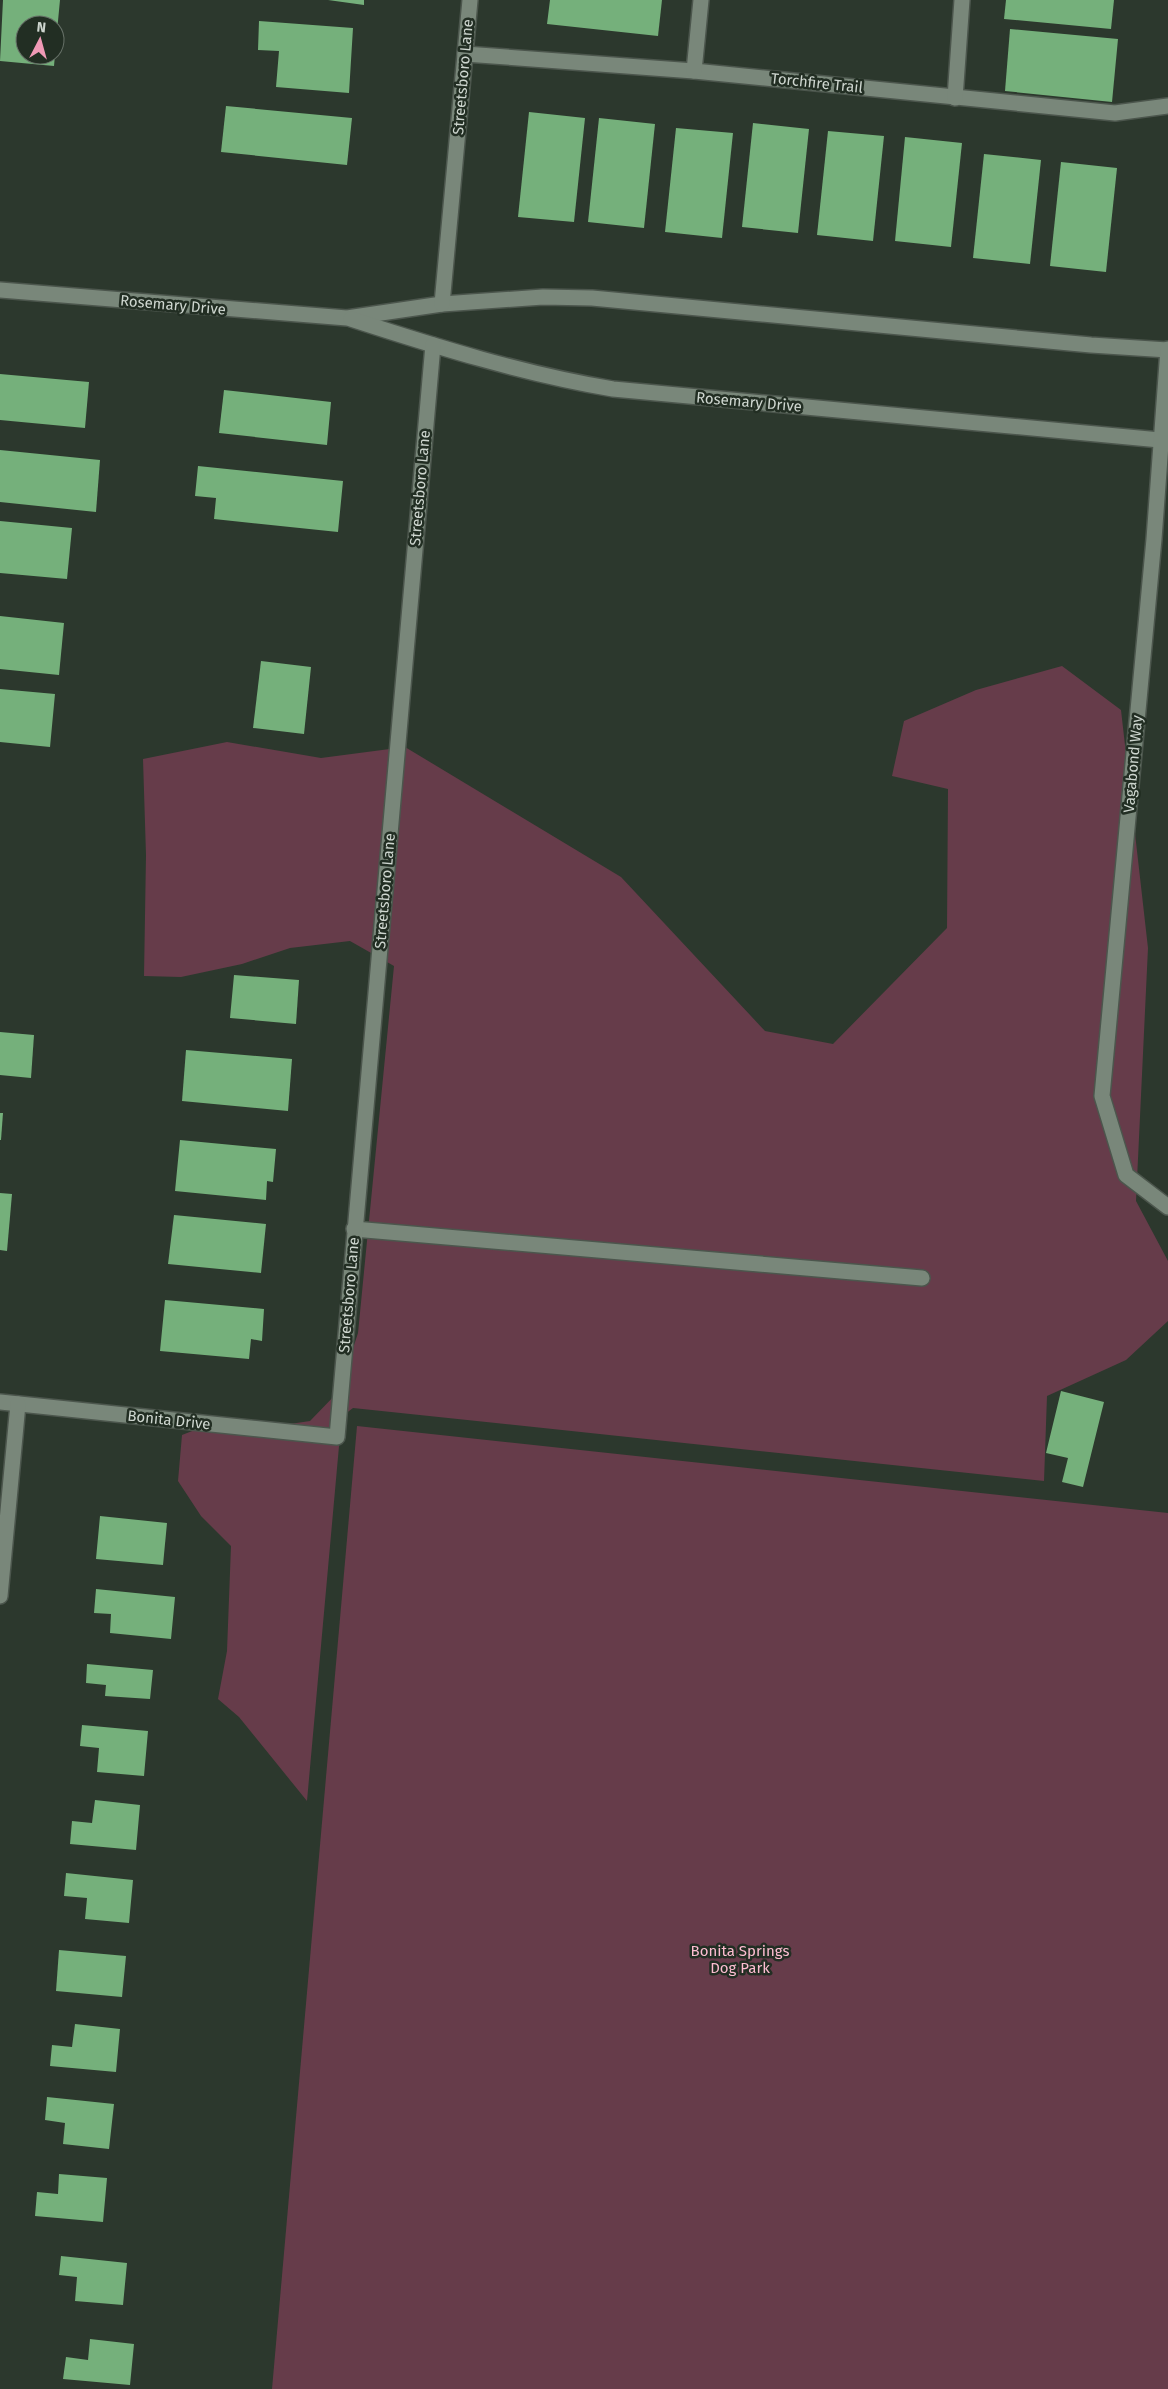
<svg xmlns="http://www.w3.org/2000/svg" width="1168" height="2389" font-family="'Fira Sans',sans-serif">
<rect width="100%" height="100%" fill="#2c382d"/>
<g fill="#663c4a">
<polygon points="1062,666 1121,710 1148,948 1136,1201 1168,1261 1168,1321 1126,1360 1047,1396 1044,1481 353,1408 345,1414 341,1424 307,1801 239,1717 218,1699 227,1651 231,1546 201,1516 178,1481 182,1435 210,1424 256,1429 310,1421 339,1391 358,1333 394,966 350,941 290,948 242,964 181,977 144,976 146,855 143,759 227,742 321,758 405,747 621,877 765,1031 833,1044 947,928 948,789 892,776 904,721 976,690"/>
<polygon points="357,1426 1168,1513 1168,2389 272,2389"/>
</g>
<g fill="#75b07b">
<polygon points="3,0 60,0 56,42 55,25 25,25 25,55 55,55 54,66 0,61"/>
<polygon points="328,0 364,0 364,5"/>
<polygon points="550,0 662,0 658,36 547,24"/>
<polygon points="1006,0 1114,0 1111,29 1004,19"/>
<polygon points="259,21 353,28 349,93 276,87 279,51 258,50"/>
<polygon points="1010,29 1118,39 1112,102 1005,91"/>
<polygon points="226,106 352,118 347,165 221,152"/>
<polygon points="529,112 585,118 574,222 518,217"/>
<polygon points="599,118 655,124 644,228 588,222"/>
<polygon points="753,123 809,129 798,233 742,227"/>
<polygon points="676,128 733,133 722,238 665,232"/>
<polygon points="828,131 884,136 873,241 817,235"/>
<polygon points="905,137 962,143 951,247 895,241"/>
<polygon points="984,154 1041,160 1030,264 973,258"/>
<polygon points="1061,162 1117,168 1106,272 1050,266"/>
<polygon points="0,374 89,382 85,428 0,420"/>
<polygon points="224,390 331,402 327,445 219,433"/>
<polygon points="0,450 100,460 96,512 0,502"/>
<polygon points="198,466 343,481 338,532 214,519 216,498 195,496"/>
<polygon points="0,521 72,528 67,579 0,573"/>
<polygon points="0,616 64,623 59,675 0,669"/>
<polygon points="261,661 311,667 304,734 253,728"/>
<polygon points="0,689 55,694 50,747 0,742"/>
<polygon points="234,975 299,980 296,1024 230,1018"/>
<polygon points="0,1032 34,1035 31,1078 0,1075"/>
<polygon points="186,1050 292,1059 288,1111 182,1101"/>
<polygon points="0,1113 3,1113 1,1140 0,1140"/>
<polygon points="180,1140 276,1149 273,1182 267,1181 266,1200 175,1191"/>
<polygon points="0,1193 12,1194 7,1251 0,1250"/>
<polygon points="174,1215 266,1224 261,1273 168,1264"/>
<polygon points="165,1300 264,1309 262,1341 251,1339 249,1359 160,1351"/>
<polygon points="1061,1391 1104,1402 1083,1487 1062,1482 1068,1458 1046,1453"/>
<polygon points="100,1516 167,1523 163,1565 96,1559"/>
<polygon points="96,1589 175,1597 171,1639 110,1633 111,1614 94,1613"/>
<polygon points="87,1664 153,1670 150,1699 105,1696 106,1685 86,1683"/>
<polygon points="82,1725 148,1731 144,1776 97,1772 99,1748 80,1746"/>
<polygon points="95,1800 140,1805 136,1850 70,1844 72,1821 92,1823"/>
<polygon points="66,1873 133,1880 129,1923 85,1919 87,1898 64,1896"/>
<polygon points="59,1950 126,1956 122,1997 56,1991"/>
<polygon points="75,2024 120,2029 116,2072 50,2066 52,2045 72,2047"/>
<polygon points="47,2097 114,2104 109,2149 63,2144 65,2123 45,2120"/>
<polygon points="59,2174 107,2178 103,2222 35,2216 37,2192 58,2194"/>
<polygon points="61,2256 127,2263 123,2305 75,2301 77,2277 59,2275"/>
<polygon points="90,2339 134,2344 130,2385 63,2379 66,2357 88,2360"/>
</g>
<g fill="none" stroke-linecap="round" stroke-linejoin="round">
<defs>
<g id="minor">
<polyline points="465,54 694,71 1115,113 1168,106"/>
<polyline points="694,71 701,0"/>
<polyline points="955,98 962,0"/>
<polyline points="0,290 347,318 442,304 543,297 592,298 1091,345 1168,350"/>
<polyline points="442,304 470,0"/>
<path d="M351,319C437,347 524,374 613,389L1160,440"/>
<polyline points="1168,349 1154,539 1102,1096 1126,1175 1168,1207"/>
<polyline points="354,1229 922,1278"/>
<polyline points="0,1402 337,1437 433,345"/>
<polyline points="0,1596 18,1404"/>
</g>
</defs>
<use href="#minor" stroke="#4c564d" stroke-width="18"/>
<use href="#minor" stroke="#79877a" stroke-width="15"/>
</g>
<g text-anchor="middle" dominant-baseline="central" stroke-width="5" stroke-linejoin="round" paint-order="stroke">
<g font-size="15" fill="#ced6cf" stroke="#222e23">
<text transform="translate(463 77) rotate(-85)">Streetsboro Lane</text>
<text transform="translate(817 83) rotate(6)">Torchfire Trail</text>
<text transform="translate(173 305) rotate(5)">Rosemary Drive</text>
<text transform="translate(749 402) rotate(5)">Rosemary Drive</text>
<text transform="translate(420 488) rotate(-85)">Streetsboro Lane</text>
<text transform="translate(1133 764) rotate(-85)">Vagabond Way</text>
<text transform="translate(385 891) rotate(-85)">Streetsboro Lane</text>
<text transform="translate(349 1295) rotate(-85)">Streetsboro Lane</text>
<text transform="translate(169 1420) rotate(6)">Bonita Drive</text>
</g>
<g font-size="15" fill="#fdbdd1" stroke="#222e23">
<text x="740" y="1951">Bonita Springs<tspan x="740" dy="17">Dog Park</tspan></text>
</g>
</g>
<g transform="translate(40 40) rotate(6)"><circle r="24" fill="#222e23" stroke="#677168"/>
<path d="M0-4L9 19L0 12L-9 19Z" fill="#f09ab6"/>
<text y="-8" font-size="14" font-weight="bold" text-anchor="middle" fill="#ced6cf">N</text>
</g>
</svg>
